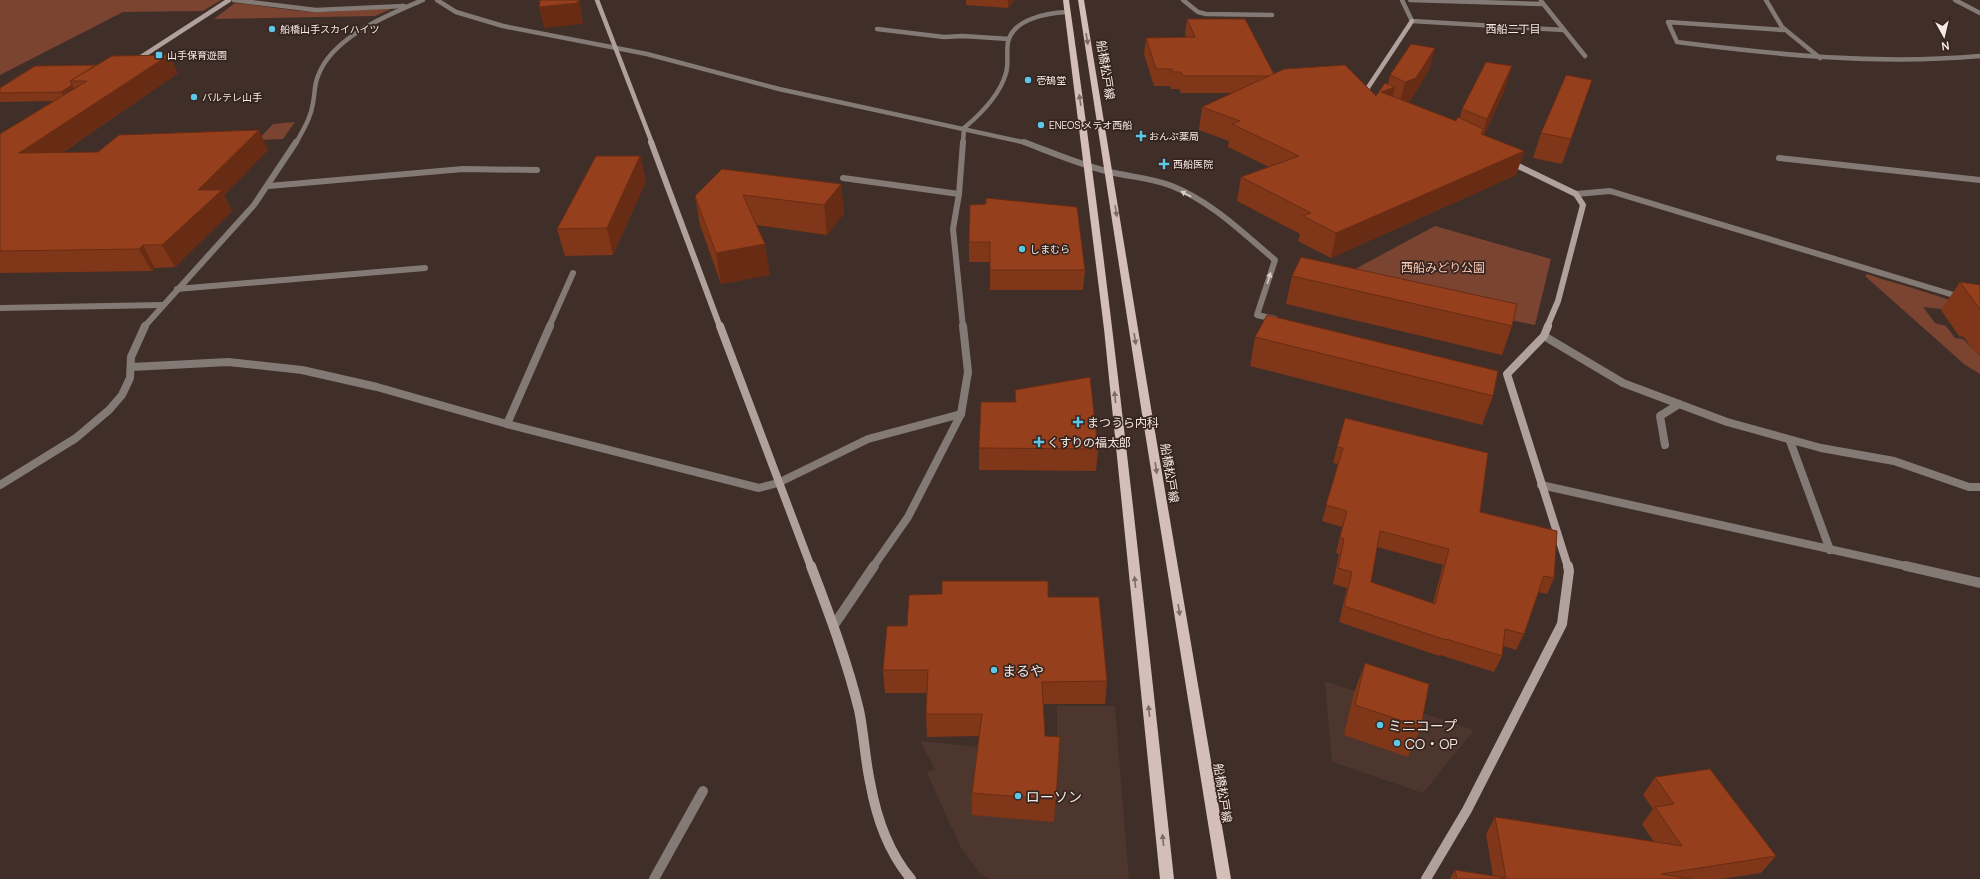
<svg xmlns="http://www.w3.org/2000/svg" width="1980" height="879" font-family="Manrope,'Noto Sans JP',sans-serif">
<rect width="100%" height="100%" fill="#402e28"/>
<g fill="#4d362d">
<polygon points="1325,681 1474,730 1423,793 1332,762"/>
<polygon points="1057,706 1115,706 1129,879 989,879 979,873 960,846 927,773 935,769 920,741 1057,755"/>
</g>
<g fill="#7a4431">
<polygon points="0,0 221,0 203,11 123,12 0,75"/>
<polygon points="235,3 300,11 329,12 387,7 391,9 375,16 214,19"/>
<polygon points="295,122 283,139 258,140 273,124"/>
<polygon points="1435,226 1551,259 1535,325 1329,283"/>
<path d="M1867,274C1904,287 1945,295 1980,313L1923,307L1935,323L1946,326L1955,338L1963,339L1980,356V374L1964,364L1865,276Z"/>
</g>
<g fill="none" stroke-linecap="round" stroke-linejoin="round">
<g stroke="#837a76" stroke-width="4.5">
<polyline points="234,0 316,10 404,6"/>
<polyline points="437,0 456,12 503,26 647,54 779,89 1027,143"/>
<polyline points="1183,0 1198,12 1206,14 1272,15"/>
<polyline points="1402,0 1412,21 1564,30"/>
<polyline points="1410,0 1543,4"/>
<polyline points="1766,0 1782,27 1820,58"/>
<polyline points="1955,0 1980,13"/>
<polyline points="1541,1 1585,56"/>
<polyline points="877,29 944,37 963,36 1009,39"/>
<path d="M1783,30L1668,22L1677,42C1778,55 1878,65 1980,56"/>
<path d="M296,143C303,130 311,118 313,103C315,94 314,85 318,76C332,37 388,15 423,0"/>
<path d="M963,143L964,128C982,113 1000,95 1006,73C1009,63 1006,52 1008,42C1013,19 1047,13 1067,12"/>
</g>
<g stroke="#837a76" stroke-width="6">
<polyline points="963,142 959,194 953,229 963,327"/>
<path d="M1024,142C1053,153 1081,165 1110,172C1131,177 1152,178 1172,186C1212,202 1243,233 1275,260L1257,315L1275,319"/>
<polyline points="1779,158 1980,180"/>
<polyline points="843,178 959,194"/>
<polyline points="269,186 463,169 537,170"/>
<polyline points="1576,194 1610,191 1957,296 1980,300"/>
<polyline points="177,289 425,268"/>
<polyline points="0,308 162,305"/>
<polyline points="144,327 254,205 296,142"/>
<polyline points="549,327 573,273"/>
</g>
<g stroke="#837a76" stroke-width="8">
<polyline points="1544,336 1623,383 1727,422 1821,448 1894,461 1969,487 1980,487"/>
<polyline points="132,367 228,362 302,370 377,387 507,424 759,488 778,483 868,439 961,414"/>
<polyline points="507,424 550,326"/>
<polyline points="1790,441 1830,550"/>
<polyline points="1665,445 1660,416 1679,404"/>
<polyline points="0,485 76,438 109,410 122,395 130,378 131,357 145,326"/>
<polyline points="1541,485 1910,567"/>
<polyline points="873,567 908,517 961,414 968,372 963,326"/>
</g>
<g stroke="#837a76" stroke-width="10">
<polyline points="1906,566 1980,583"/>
<polyline points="834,625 874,566"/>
<polyline points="654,879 703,791"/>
</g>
<g stroke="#b1a19c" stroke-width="4.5">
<polyline points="597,0 652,143"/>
<polyline points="135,61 229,0"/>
<polyline points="1373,97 1367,89 1412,21"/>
</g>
<g stroke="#b1a19c" stroke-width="6">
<polyline points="651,142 720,327"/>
<polyline points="1510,162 1576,194 1583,205 1558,301 1547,327"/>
</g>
<g stroke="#b1a19c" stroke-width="8">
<polyline points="720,326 811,567"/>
<polyline points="1548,326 1544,336 1507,374 1568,567"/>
</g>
<g stroke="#b1a19c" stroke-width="10">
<path d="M811,566C829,613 847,661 859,710C864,734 865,759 870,782C876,816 889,853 911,879"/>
<polyline points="1426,879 1467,810 1562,624 1569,571 1568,566"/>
</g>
<g fill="#d3bfb8" fill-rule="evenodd">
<path d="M1063,0H1069C1111,292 1142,586 1174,879H1160L1104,329Z"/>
<polygon points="1078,0 1084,0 1152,414 1231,879 1217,879 1142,414"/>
</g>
</g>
<g fill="#803619" fill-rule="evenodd">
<polygon points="966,0 1015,0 1008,8 966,5"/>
<polygon points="1187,19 1274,74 1376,96 1388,84 1390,75 1435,48 1429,70 1410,101 1407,102 1456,121 1460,117 1462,109 1505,89 1484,135 1524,151 1516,175 1331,258 1298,241 1300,234 1237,201 1241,177 1269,167 1228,147 1229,141 1199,130 1202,107 1233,93 1181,93 1179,89 1171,89 1170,86 1154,86 1144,54 1146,38 1186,37 1185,35"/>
<polygon points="35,66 178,73 62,153 268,150 224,195 232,211 175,267 155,268 152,271 0,273 0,134 54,101 0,102 0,88"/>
<polygon points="1592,80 1562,164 1533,158 1541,133"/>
<polygon points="640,156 646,181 613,255 565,256 557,229"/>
<polygon points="841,184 844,213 827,235 756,225 770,275 721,284 700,225 695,196"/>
<polygon points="970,205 1085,270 1083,290 990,290 990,262 969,262 969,242"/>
<polygon points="1292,276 1512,326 1502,355 1286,304"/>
<polygon points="1960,282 1980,285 1980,355 1974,351 1964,337 1959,336 1941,310"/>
<polygon points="1255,337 1493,396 1482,425 1250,366"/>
<polygon points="1015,390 1098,449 1096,471 979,470 979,448 1015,402"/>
<path d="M1345,418L1480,512L1554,578L1547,594L1538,592L1524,634L1516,650L1503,646L1502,656L1494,672L1440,655L1439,656L1339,622L1347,588L1333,584L1339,554L1336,553L1342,527L1322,521L1338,464L1333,463ZM1377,547L1443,565L1433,603L1371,582Z"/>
<polygon points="1048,597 1107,681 1105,704 1043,704 1045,736 1060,737 1054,822 972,815 972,793 979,736 927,737 926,714 927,693 885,693 883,670 907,626"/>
<polygon points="1365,663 1421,727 1408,757 1344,735 1354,693"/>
<polygon points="1655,777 1776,856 1761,873 1721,879 1450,879 1455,870 1493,876 1486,834 1495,817 1654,842 1642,824 1653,809 1643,795"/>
</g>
<g fill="#682c14">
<polygon points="578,0 580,0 580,3 583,24 544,28 539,7"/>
<polygon points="1008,0 1015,0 1008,8"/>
<polygon points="1435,48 1429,70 1410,101 1399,105 1405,82"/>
<polygon points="169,55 178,73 32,173 19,153"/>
<polygon points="1512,66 1505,89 1480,144 1487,119"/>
<polygon points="72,85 77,94 66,101 61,92"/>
<polygon points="1395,87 1389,109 1381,92"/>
<polygon points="259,130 268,150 224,195 232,211 175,267 162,245 198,190"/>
<polygon points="1524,151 1516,175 1331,258 1336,233"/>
<polygon points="640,156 646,181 613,255 607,228"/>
<polygon points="841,184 844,213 827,235 824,205"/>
<polygon points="765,244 770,275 721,284 716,253"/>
<polygon points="143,245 155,268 152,271 139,249"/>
</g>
<g fill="#953f1d" stroke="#682c14" fill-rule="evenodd">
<polygon points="540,0 578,0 578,3 539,7"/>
<polygon points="1187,19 1245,19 1274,74 1270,76 1183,76 1181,72 1172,72 1172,69 1156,69 1146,38 1195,37"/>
<polygon points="1411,44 1435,48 1416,78 1405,82 1390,75"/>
<polygon points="169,55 19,153 98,152 119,135 259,130 198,190 222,190 162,245 143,245 139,249 0,251 0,134 87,81 70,81 112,56"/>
<polygon points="1486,62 1512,66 1487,119 1462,109"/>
<polygon points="96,65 70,81 72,85 61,92 0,93 0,88 35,66"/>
<polygon points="1345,65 1376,96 1385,83 1395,87 1381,92 1456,121 1458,117 1483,129 1481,134 1524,151 1336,233 1303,216 1311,213 1241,177 1299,156 1232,124 1240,121 1202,107 1284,69"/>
<polygon points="1566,75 1592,80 1571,139 1541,133"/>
<polygon points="596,156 640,156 607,228 557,229"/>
<polygon points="722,169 841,184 824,205 743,195 765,244 716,253 695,196"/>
<polygon points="986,198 1077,207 1085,270 990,270 990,242 969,242 970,205 986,204"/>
<polygon points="1301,257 1517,304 1512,326 1292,276"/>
<polygon points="1960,282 1980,285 1980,308 1979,308"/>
<polygon points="1267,315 1498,371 1493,396 1255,337"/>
<polygon points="1090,377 1098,449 979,448 981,402 1016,402 1015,390"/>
<path d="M1345,418L1488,453L1480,512L1557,531L1554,578L1544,576L1524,634L1505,629L1502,656L1446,639V640L1344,606L1352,572L1338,568L1344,539L1340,537L1347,511L1326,505L1343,448L1337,447ZM1380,531L1449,549L1435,604L1371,582Z"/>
<polygon points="942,581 1048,581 1048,597 1099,597 1107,681 1042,682 1045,736 1060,737 1056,800 972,793 982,714 926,714 928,670 883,670 887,626 907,626 909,595 942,594"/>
<polygon points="1365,663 1429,684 1421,727 1355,705"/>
<polygon points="1710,769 1776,856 1661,874 1691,879 1457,879 1455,870 1506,878 1495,817 1682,846 1655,807 1674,804 1655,777"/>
</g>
<defs><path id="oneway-solid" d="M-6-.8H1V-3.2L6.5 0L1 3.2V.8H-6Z"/></defs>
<g fill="#7d6a63">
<use href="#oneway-solid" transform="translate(1087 39) rotate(81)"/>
<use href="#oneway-solid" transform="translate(1080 100) rotate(-98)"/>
<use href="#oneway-solid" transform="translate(1116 211) rotate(81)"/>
<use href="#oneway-solid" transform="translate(1135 339) rotate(81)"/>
<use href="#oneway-solid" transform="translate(1115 397) rotate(-96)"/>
<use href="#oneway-solid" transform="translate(1156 468) rotate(81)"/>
<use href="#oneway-solid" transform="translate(1135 582) rotate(-96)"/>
<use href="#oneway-solid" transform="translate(1179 610) rotate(81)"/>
<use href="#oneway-solid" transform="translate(1149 711) rotate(-96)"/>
<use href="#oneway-solid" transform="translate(1163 840) rotate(-96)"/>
</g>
<g fill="#d8cdc8">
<use href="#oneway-solid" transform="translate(1186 194) rotate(-152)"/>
<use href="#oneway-solid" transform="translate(1269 278) rotate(-73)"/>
</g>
<g fill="#5cc7e7" stroke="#36241e" stroke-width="1.5">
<circle cx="272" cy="29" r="4"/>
<rect x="155" y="51" width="8" height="8" rx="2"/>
<circle cx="1028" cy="80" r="4"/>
<circle cx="194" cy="97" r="4"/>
<circle cx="1041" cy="125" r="4"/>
<path d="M1139 130h4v4h4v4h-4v4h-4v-4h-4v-4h4z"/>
<path d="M1162 158h4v4h4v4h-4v4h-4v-4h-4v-4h4z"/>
<circle cx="1022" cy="249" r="4"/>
<path d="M1076 416h4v4h4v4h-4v4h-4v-4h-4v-4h4z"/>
<path d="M1037 436h4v4h4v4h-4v4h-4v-4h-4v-4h4z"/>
<circle cx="994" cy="670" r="4"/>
<circle cx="1380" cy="725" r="4"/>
<circle cx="1397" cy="743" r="4"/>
<circle cx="1018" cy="796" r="4"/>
</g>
<g text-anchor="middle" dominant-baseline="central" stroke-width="3.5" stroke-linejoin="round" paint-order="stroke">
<g font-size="10" fill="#f5e9e4" stroke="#36241e" text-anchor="start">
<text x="280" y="29">船橋山手スカイハイツ</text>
<text x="167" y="55">山手保育遊園</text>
<text x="1036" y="80">壱鵠堂</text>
<text x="202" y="97">パルテレ山手</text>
<text x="1049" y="125">ENEOS メテオ西船</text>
<text x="1149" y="136">おんぷ薬局</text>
<text x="1173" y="164">西船医院</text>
<text x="1030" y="249">しまむら</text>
</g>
<g font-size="11" fill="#f5e9e4" stroke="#36241e">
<text x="1513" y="28">西船二丁目</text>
</g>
<g font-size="12" fill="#f5e9e4" stroke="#36241e">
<text transform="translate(1106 70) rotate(81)">船橋松戸線</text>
<text transform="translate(1170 473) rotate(81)">船橋松戸線</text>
<text transform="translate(1223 793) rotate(81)">船橋松戸線</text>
</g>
<g font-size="12" fill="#fdcbb9" stroke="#36241e">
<text x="1443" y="267">西船みどり公園</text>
</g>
<g font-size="12" fill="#f5e9e4" stroke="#36241e" text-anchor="start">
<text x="1087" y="422">まつうら内科</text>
<text x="1047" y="442">くすりの福太郎</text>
</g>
<g font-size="14" fill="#f5e9e4" stroke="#36241e" text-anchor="start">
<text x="1002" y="670">まるや</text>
<text x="1388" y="725">ミニコープ</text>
<text x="1405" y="743">CO・OP</text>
<text x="1026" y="796">ローソン</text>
</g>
</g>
<g transform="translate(1944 36) rotate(172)" stroke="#36241e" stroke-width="3" paint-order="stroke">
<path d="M0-3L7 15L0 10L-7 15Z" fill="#f5e9e4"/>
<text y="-6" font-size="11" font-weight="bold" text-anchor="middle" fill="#f5e9e4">N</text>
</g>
</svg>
